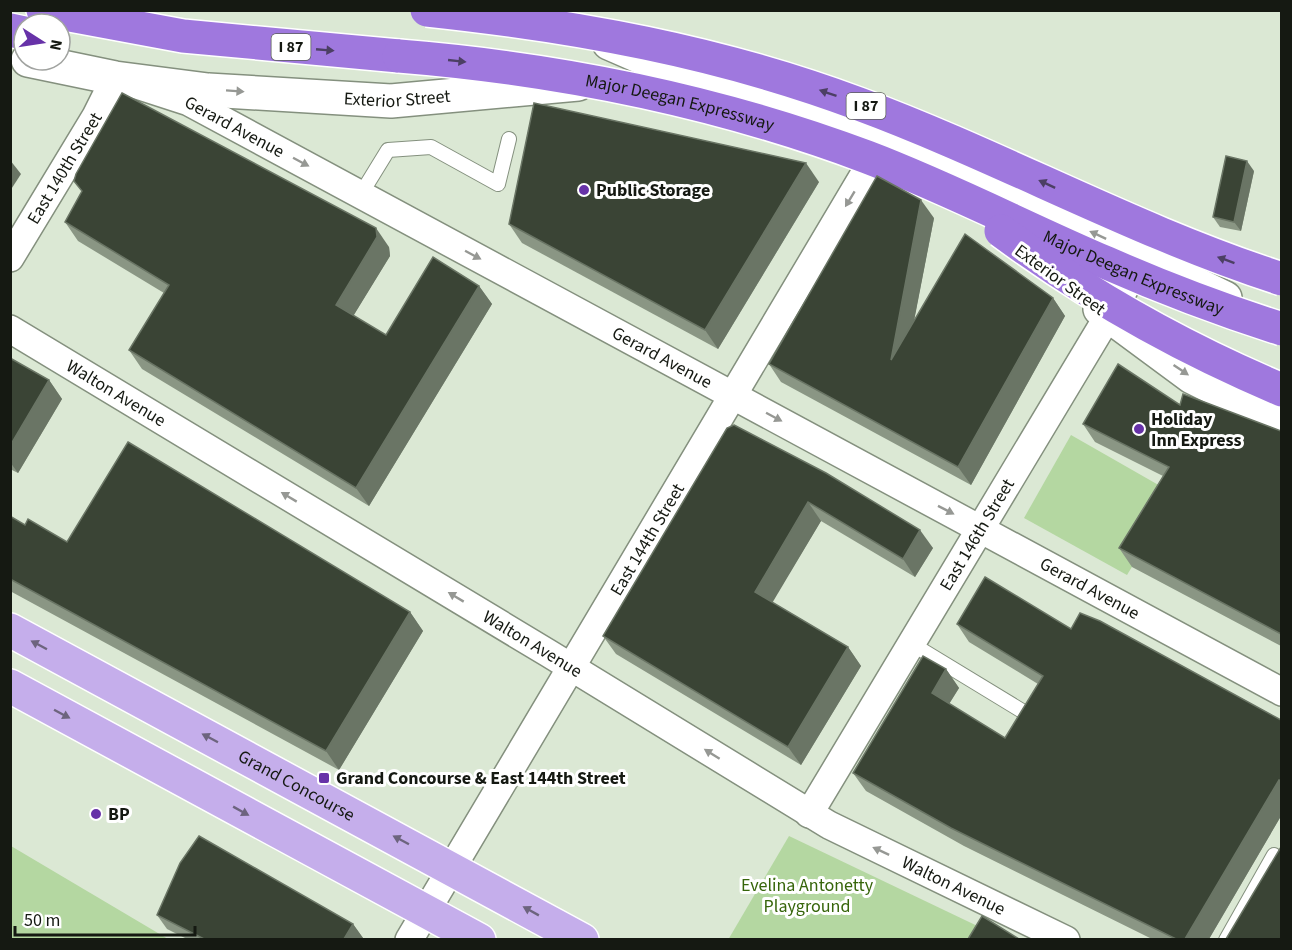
<svg xmlns="http://www.w3.org/2000/svg" width="1292" height="950" font-family="'Source Sans 3',sans-serif">
<rect width="100%" height="100%" fill="#dbe8d4"/>
<g fill="#b4d7a1">
<polygon points="1071,435 1176,495 1127,575 1024,518"/>
<polygon points="789,836 990,932 986,940 728,940"/>
<polygon points="10,846 11,846 168,939 11,939"/>
</g>
<g fill="none" stroke-linecap="round" stroke-linejoin="round">
<defs>
<g id="lane">
<polyline points="361,194 388,150 431,147 498,184 509,139"/>
<polyline points="912,644 1032,717"/>
<polyline points="1226,940 1274,855"/>
</g>
<g id="street">
<path id="s1" d="M10,258L96,116L115,78L189,102L1282,692"/>
<path id="s2" d="M10,329L548,653L829,825L1066,940"/>
<path id="s3" d="M809,814L1143,258"/>
<path id="s4" d="M409,940L884,141"/>
</g>
<g id="secondary">
<polyline points="609,43 678,73 803,109 886,139 1007,192 1225,298"/>
<path id="s5" d="M28,60L115,78L208,90L391,101L578,84"/>
<polyline points="1100,309 1192,377 1282,422"/>
</g>
<g id="primary">
<path id="s6" d="M10,630L582,940"/>
<polyline points="10,686 479,940"/>
</g>
<g id="highway">
<polyline points="43,10 183,36 399,56"/>
<polyline points="10,30 24,33"/>
</g>
</defs>
<use href="#lane" stroke="#84907e" stroke-width="16"/>
<use href="#street" stroke="#84907e" stroke-width="30"/>
<use href="#secondary" stroke="#84907e" stroke-width="36"/>
<use href="#primary" stroke="#fff" stroke-width="36"/>
<use href="#highway" stroke="#fff" stroke-width="36"/>
<use href="#lane" stroke="#fff" stroke-width="14"/>
<use href="#street" stroke="#fff" stroke-width="27"/>
<use href="#secondary" stroke="#fff" stroke-width="33"/>
<use href="#primary" stroke="#c5aeeb" stroke-width="33"/>
<use href="#highway" stroke="#9f78de" stroke-width="33"/>
<defs>
<g id="highway-bridge">
<path d="M427,10C576,26 717,51 859,104C1002,157 1136,232 1282,279"/>
<path id="s7" d="M399,56C560,69 715,100 867,157C949,188 1027,229 1107,263C1164,288 1222,310 1282,329"/>
<path d="M1001,231C1088,295 1182,348 1282,390"/>
</g>
</defs>
<use href="#highway-bridge" stroke="#fff" stroke-width="36" stroke-linecap="butt"/>
<use href="#highway-bridge" stroke="#9f78de" stroke-width="33"/>
</g>
<g fill="#8a9684">
<polygon points="1254,171 1241,231 1220,227 1213,217"/>
<polygon points="819,182 718,349 522,243 509,224"/>
<polygon points="934,218 914,320 1053,298 1065,316 971,485 781,382 769,364"/>
<polygon points="65,222 389,247 390,256 353,316 386,335 479,286 492,304 369,506 142,369 129,350 164,293 78,241"/>
<polygon points="10,358 49,380 62,399 18,473 10,469"/>
<polygon points="1180,405 1281,431 1281,646 1132,567 1119,548 1163,476 1095,442 1083,424"/>
<polygon points="727,428 933,548 915,577 821,521 772,602 848,647 861,666 801,765 616,654 603,636"/>
<polygon points="10,516 25,525 67,542 410,612 423,631 339,770 10,591"/>
<polygon points="957,624 1071,629 1281,720 1281,816 1209,939 1152,939 964,846 866,791 853,773 946,669 959,688 949,704 1005,738 1038,684 969,642"/>
<polygon points="157,915 353,924 363,938 362,939 187,939 167,929"/>
</g>
<g fill="#6a7565">
<polygon points="10,160 21,174 10,191"/>
<polygon points="1247,161 1254,171 1241,231 1234,222"/>
<polygon points="806,163 819,182 718,349 705,330"/>
<polygon points="921,200 934,218 903,378 891,360"/>
<polygon points="376,228 389,247 390,256 349,323 336,305"/>
<polygon points="479,286 492,304 369,506 356,488"/>
<polygon points="1053,298 1065,316 971,485 958,467"/>
<polygon points="49,380 62,399 18,473 10,462 10,446"/>
<polygon points="808,502 821,521 768,610 755,592"/>
<polygon points="920,530 933,548 915,577 903,559"/>
<polygon points="410,612 423,631 339,770 326,751"/>
<polygon points="848,647 861,666 801,765 788,747"/>
<polygon points="946,669 959,688 944,712 932,693"/>
<polygon points="1279,780 1281,783 1281,816 1209,939 1185,939"/>
<polygon points="353,924 363,938 362,939 344,939"/>
</g>
<g fill="#3a4435" stroke="#6a7565" stroke-width="1.5">
<polygon points="122,93 376,228 377,237 336,305 386,335 433,257 479,286 356,488 129,350 169,285 65,222 82,191 74,181 76,174"/>
<polygon points="534,103 806,163 705,330 509,224"/>
<polygon points="1226,156 1247,161 1234,222 1213,217"/>
<polygon points="877,176 921,200 891,360 965,234 1053,298 958,467 769,364"/>
<polygon points="10,358 49,380 10,446"/>
<polygon points="1118,364 1180,405 1183,394 1281,431 1281,634 1119,548 1169,467 1083,424"/>
<polygon points="734,425 826,473 920,530 903,559 808,502 755,592 848,647 788,747 603,636 727,428"/>
<polygon points="128,442 410,612 326,751 10,579 10,516 25,525 28,519 67,542"/>
<polygon points="985,577 1071,629 1080,613 1100,621 1281,720 1281,781 1279,780 1185,939 1176,939 951,828 853,773 923,656 946,669 932,693 1005,738 1043,676 957,624"/>
<polygon points="199,836 353,924 344,939 204,939 157,915 180,863"/>
<polygon points="1281,847 1281,939 1226,939"/>
<polygon points="982,916 1019,939 968,939"/>
</g>
<defs><path id="oneway-solid" d="M-6-.8H1V-3.2L6.5 0L1 3.2V.8H-6Z" transform="scale(1.5)"/></defs>
<g fill="#4c3f64">
<use href="#oneway-solid" transform="translate(325 50) rotate(5)"/>
<use href="#oneway-solid" transform="translate(457 61) rotate(6)"/>
<use href="#oneway-solid" transform="translate(828 93) rotate(-161)"/>
<use href="#oneway-solid" transform="translate(1047 184) rotate(-155)"/>
<use href="#oneway-solid" transform="translate(1226 260) rotate(-160)"/>
</g>
<g fill="#969894">
<use href="#oneway-solid" transform="translate(235 91) rotate(4)"/>
<use href="#oneway-solid" transform="translate(301 162) rotate(28)"/>
<use href="#oneway-solid" transform="translate(850 199) rotate(121)"/>
<use href="#oneway-solid" transform="translate(1098 235) rotate(-155)"/>
<use href="#oneway-solid" transform="translate(473 255) rotate(28)"/>
<use href="#oneway-solid" transform="translate(1181 370) rotate(34)"/>
<use href="#oneway-solid" transform="translate(774 417) rotate(28)"/>
<use href="#oneway-solid" transform="translate(289 497) rotate(-149)"/>
<use href="#oneway-solid" transform="translate(946 510) rotate(27)"/>
<use href="#oneway-solid" transform="translate(456 597) rotate(-149)"/>
<use href="#oneway-solid" transform="translate(712 754) rotate(-148)"/>
<use href="#oneway-solid" transform="translate(881 851) rotate(-155)"/>
</g>
<g fill="#6d647e">
<use href="#oneway-solid" transform="translate(39 645) rotate(-152)"/>
<use href="#oneway-solid" transform="translate(62 714) rotate(28)"/>
<use href="#oneway-solid" transform="translate(210 738) rotate(-152)"/>
<use href="#oneway-solid" transform="translate(241 811) rotate(29)"/>
<use href="#oneway-solid" transform="translate(401 840) rotate(-152)"/>
<use href="#oneway-solid" transform="translate(531 911) rotate(-151)"/>
</g>
<g fill="#6732a8" stroke="#fff" stroke-width="2">
<circle cx="584" cy="190" r="6"/>
<circle cx="1139" cy="429" r="6"/>
<rect x="318" y="772" width="12" height="12" rx="3"/>
<circle cx="96" cy="814" r="6"/>
</g>
<g text-anchor="middle" dominant-baseline="central" stroke-width="6" stroke-linejoin="round" paint-order="stroke">
<g fill="#fff" stroke="#5b5e59" stroke-width="1.5">
<rect x="271.5" y="34" width="39" height="26" rx="4.5"/>
<rect x="846.5" y="93" width="39" height="26" rx="4.5"/>
</g>
<g font-size="16" font-weight="bold" fill="#151912">
<text x="291" y="47">I 87</text>
<text x="866" y="106">I 87</text>
</g>
<g font-size="18" fill="#151912" stroke="#fff">
<text stroke="none"><textPath href="#s5" startOffset="372">Exterior Street</textPath></text>
<text stroke="none"><textPath href="#s7" startOffset="285">Major Deegan Expressway</textPath></text>
<text stroke="none"><textPath href="#s1" startOffset="338">Gerard Avenue</textPath></text>
<text stroke="none"><textPath href="#s1" startOffset="105">East 140th Street</textPath></text>
<text stroke="none"><textPath href="#s7" startOffset="771">Major Deegan Expressway</textPath></text>
<text transform="translate(1060 280) rotate(36)">Exterior Street</text>
<text stroke="none"><textPath href="#s1" startOffset="824">Gerard Avenue</textPath></text>
<text stroke="none"><textPath href="#s2" startOffset="124">Walton Avenue</textPath></text>
<text stroke="none"><textPath href="#s3" startOffset="326">East 146th Street</textPath></text>
<text stroke="none"><textPath href="#s4" startOffset="466">East 144th Street</textPath></text>
<text stroke="none"><textPath href="#s1" startOffset="1310">Gerard Avenue</textPath></text>
<text stroke="none"><textPath href="#s2" startOffset="610">Walton Avenue</textPath></text>
<text stroke="none"><textPath href="#s6" startOffset="326">Grand Concourse</textPath></text>
<text stroke="none"><textPath href="#s2" startOffset="1096">Walton Avenue</textPath></text>
</g>
<g font-size="18" font-weight="bold" fill="#151912" stroke="#fff" text-anchor="start">
<text x="596" y="190">Public Storage</text>
<text x="1151" y="419">Holiday<tspan x="1151" dy="21">Inn Express</tspan></text>
<text x="336" y="778">Grand Concourse &amp; East 144th Street</text>
<text x="108" y="814">BP</text>
</g>
<g font-size="18" fill="#36650a" stroke="#fff">
<text x="807" y="885">Evelina Antonetty<tspan x="807" dy="21">Playground</tspan></text>
</g>
</g>
<rect width="1292" height="950" fill="none" stroke="#151912" stroke-width="24"/>
<g transform="translate(42 42) rotate(102)"><circle r="28" fill="#ffffff" stroke="#a1a3a0" stroke-width="1.5"/>
<path d="M0-4.5L10 22L0 15L-10 22Z" fill="#6732a8"/>
<text y="-9" font-size="16" font-weight="bold" text-anchor="middle" fill="#151912">N</text>
</g>
<path d="M15 926v9h180v-9" fill="none" stroke="#151912" stroke-width="3"/>
<text x="24" y="926" font-size="18" fill="#151912" stroke="#ffffff" stroke-width="4.5" paint-order="stroke">50 m</text>
</svg>
